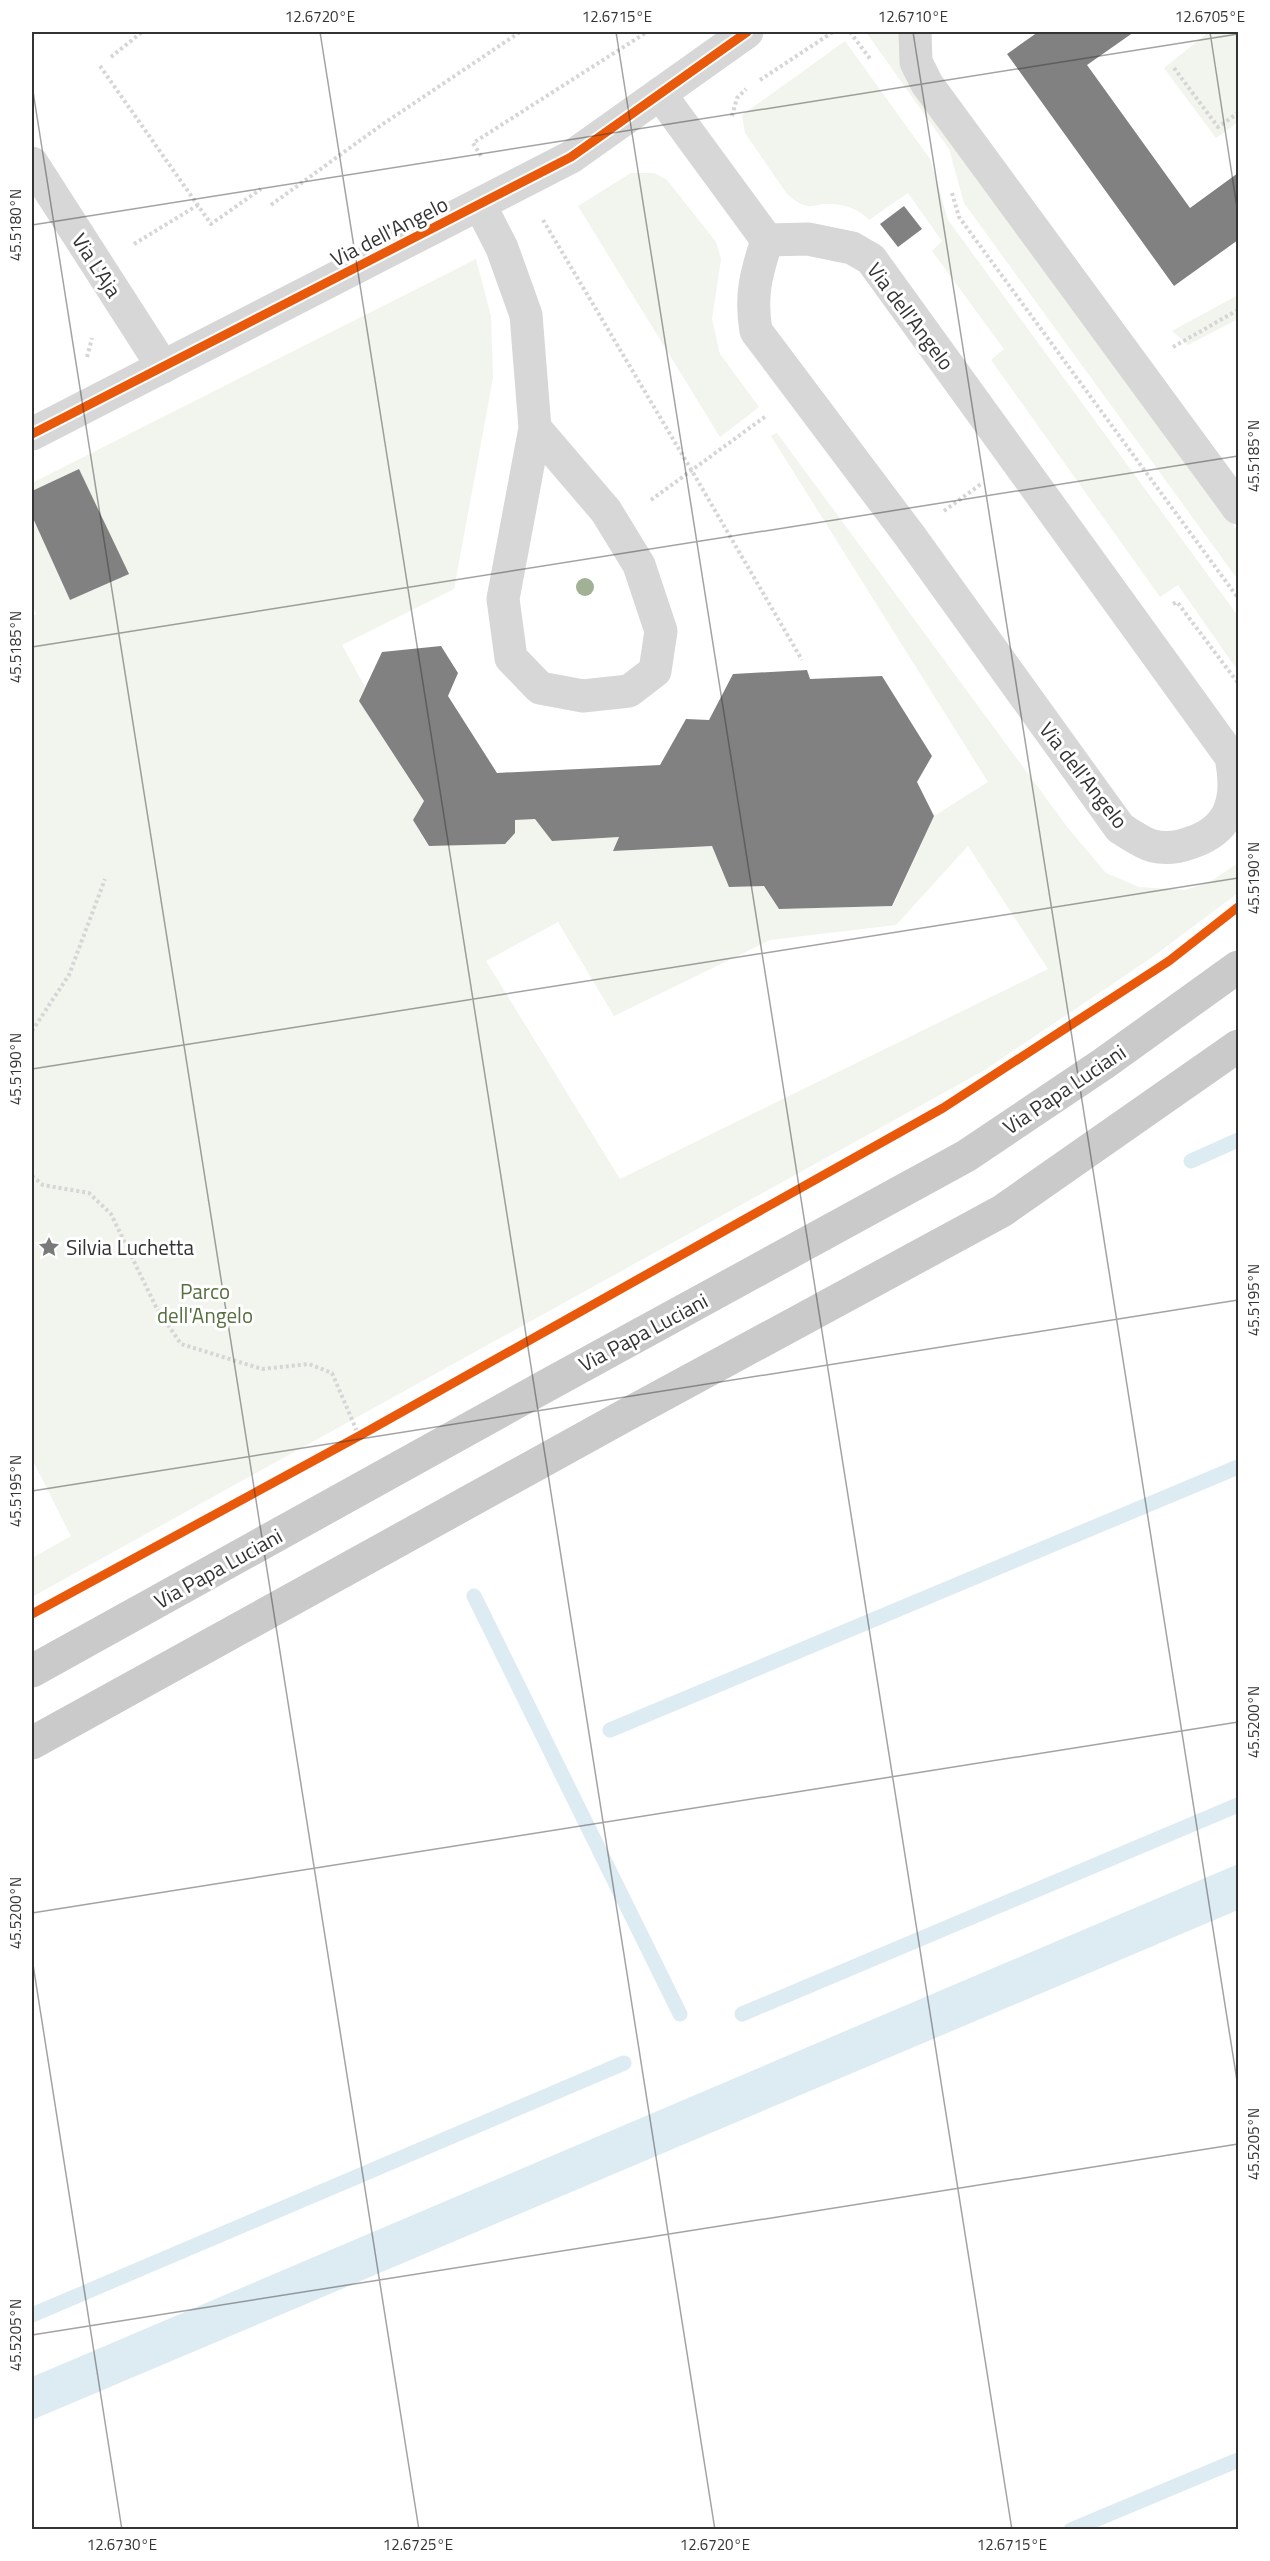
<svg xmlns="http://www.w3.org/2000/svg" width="1270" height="2561" font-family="'Titillium Web',sans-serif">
<rect width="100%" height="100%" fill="#fff"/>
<g fill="#f1f5ed" fill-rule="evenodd">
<polygon points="866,32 902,32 916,90 1238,531 1238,580 964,203 949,149"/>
<polygon points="1209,32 1238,32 1238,122 1216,138 1164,68"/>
<path d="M845,41L930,159L948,220L1238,616V671L1178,585L1160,597L991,360L1004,349L932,251L942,241L908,193L869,220C859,208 841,203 826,204C820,204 813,207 807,206C799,204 793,199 787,194L745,133L742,115Z"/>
<polygon points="631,173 654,173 667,180 716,242 721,259 712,319 720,354 759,407 720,437 578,206"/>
<path d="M476,259L491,316L493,378L454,589L342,645L365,687L359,701L424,801L413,820L428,846L505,844L515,833V820L535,819L553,841L619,837L614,851L712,846L729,887L764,886L779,909L893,906L934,816L988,782L771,436L777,433L1068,828L1106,873L1139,887L1185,890L1210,882L1238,863V893L1151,958L983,1071L32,1597V1558L71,1536L32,1459V616L36,614L32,603V516L70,600L128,574L79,469L32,491V483ZM968,846L1048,969L620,1179L486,961L558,922L614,1016L770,940L896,925Z"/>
<polygon points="1238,295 1238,319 1188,345 1172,331"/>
</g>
<polygon fill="#ddebf3" points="1238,1864 1238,1910 32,2420 32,2377"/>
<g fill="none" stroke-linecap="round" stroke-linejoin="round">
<g stroke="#ddebf3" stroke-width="15">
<polyline points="1191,1161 1238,1140"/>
<polyline points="474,1596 680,2014"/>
<polyline points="610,1730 1238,1467"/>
<polyline points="742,2014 1238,1805"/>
<polyline points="32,2315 624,2063"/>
<polyline points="1071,2530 1238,2460"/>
</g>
</g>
<g fill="#818181">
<polygon points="1038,32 1134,32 1087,65 1190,208 1238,173 1238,240 1174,286 1007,54"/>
<polygon points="904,206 922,229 898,247 880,224"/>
<polygon points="79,469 129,574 70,600 32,516 32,491"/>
<polygon points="441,646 458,673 448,696 497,773 660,765 686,719 709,720 733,674 807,670 810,679 882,676 932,756 917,782 934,816 892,906 779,909 764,886 729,887 712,846 613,851 619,837 552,841 535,819 515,820 515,833 505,844 429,846 413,820 424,801 359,701 382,652"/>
</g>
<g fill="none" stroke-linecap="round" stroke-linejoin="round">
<g stroke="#d6d6d6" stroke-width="4" stroke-dasharray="3 3" stroke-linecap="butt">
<polyline points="850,32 871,60"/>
<polyline points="111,57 142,32"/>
<polyline points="100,66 211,224 261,189"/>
<polyline points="1174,68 1218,127 1238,113"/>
<polyline points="760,80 833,32"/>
<polyline points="732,116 737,98 746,89"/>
<polyline points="481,156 473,143 647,32"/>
<polyline points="952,193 959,217 1238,598"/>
<polyline points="271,205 380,126 520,32"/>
<polyline points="543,220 692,471 802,660"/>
<polyline points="134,244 198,205"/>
<polyline points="1173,347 1238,310"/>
<polyline points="87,357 92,338"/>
<polyline points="651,500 766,416"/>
<polyline points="944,511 981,484"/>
<polyline points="1173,604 1177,602 1238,683"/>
<polyline points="32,1031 69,975 105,879"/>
<polyline points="32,1176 43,1185 89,1193 111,1214 157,1309 181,1344 262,1369 309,1364 332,1373 359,1436"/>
</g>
<g stroke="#d7d7d7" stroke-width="33">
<polyline points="915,32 916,62 927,84 1238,508"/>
<polyline points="660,94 767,240"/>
<polyline points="32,163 163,367"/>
<polyline points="480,205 502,248 526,315 535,428 503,599 511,658 540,688 583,696 629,691 655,671 661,631 639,565 606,511 535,428"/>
<path d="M808,239L852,248L871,259L1231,757C1239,797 1233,829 1190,843C1179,847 1165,849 1153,846C1142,843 1130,834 1120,828L910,536L756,331C750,296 756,274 767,240Z"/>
<polyline points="32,434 571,157 747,32"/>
</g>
<g stroke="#cacaca" stroke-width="33">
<polyline points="32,1671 553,1382 966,1156 1103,1064 1238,967"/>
<polyline points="32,1743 624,1416 1002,1211 1238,1046"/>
</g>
<defs>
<g id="cycleway">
<polyline points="32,434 571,157 747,32"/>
<polyline points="32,1614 359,1436 943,1108 1169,961 1238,907"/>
</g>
</defs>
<use href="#cycleway" stroke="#fff" stroke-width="13"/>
<use href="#cycleway" stroke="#e8590c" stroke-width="9"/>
</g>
<circle fill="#a2b095" cx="585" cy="587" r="9"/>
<path fill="none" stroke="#333" stroke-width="1.5" stroke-opacity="0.45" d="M320,32L715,2530M616,32L1012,2530M913,32L1238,2087M1210,32L1238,214M32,85L419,2530M32,225L1238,34M32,647L1238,456M32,1069L1238,878M32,1491L1238,1300M32,1913L1238,1722M32,1958L122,2530M32,2335L1238,2144"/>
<defs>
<symbol id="sight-bare" viewBox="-9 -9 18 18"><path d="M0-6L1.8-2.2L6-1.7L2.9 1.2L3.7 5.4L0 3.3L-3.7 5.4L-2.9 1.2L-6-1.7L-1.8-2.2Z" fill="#7a7a7a" stroke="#fff" stroke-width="2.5" paint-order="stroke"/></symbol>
</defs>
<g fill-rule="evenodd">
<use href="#sight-bare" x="34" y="1232" width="30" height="30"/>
</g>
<g text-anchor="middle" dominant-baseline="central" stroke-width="6" stroke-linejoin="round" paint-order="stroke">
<g font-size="21" fill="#333" stroke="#fff">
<text transform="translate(389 231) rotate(-27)">Via dell'Angelo</text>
<text transform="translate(97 265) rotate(57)">Via L'Aja</text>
<text transform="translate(911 316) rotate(53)">Via dell'Angelo</text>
<text transform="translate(1084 775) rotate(52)">Via dell'Angelo</text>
<text transform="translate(1064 1089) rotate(-34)">Via Papa Luciani</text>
<text transform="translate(643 1332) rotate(-28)">Via Papa Luciani</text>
<text transform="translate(218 1568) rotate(-29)">Via Papa Luciani</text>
</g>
<g font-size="21" fill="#333" stroke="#fff" text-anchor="start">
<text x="66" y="1247">Silvia Luchetta</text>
</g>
<g font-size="21" fill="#56703f" stroke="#fff">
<text x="205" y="1291">Parco<tspan x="205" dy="24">dell'Angelo</tspan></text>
</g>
</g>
<rect width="1270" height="2561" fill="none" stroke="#ffffff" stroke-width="66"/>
<rect x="33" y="33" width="1204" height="2495" fill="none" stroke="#333" stroke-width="2"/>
<g font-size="15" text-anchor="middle" fill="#333">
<text x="320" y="22">12.6720°E</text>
<text x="617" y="22">12.6715°E</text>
<text x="913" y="22">12.6710°E</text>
<text x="1210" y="22">12.6705°E</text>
<text transform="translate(16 225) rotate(-90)" y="5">45.5180°N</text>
<text transform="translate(1254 456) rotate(-90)" y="5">45.5185°N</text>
<text transform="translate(16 647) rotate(-90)" y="5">45.5185°N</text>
<text transform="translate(1254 878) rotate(-90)" y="5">45.5190°N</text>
<text transform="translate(16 1069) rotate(-90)" y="5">45.5190°N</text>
<text transform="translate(1254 1300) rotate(-90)" y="5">45.5195°N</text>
<text transform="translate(16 1491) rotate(-90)" y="5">45.5195°N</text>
<text transform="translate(1254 1722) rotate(-90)" y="5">45.5200°N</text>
<text transform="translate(16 1913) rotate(-90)" y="5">45.5200°N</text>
<text transform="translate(1254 2144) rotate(-90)" y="5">45.5205°N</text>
<text transform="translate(16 2335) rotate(-90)" y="5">45.5205°N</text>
<text x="122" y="2550">12.6730°E</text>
<text x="418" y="2550">12.6725°E</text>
<text x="715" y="2550">12.6720°E</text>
<text x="1012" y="2550">12.6715°E</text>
</g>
</svg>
